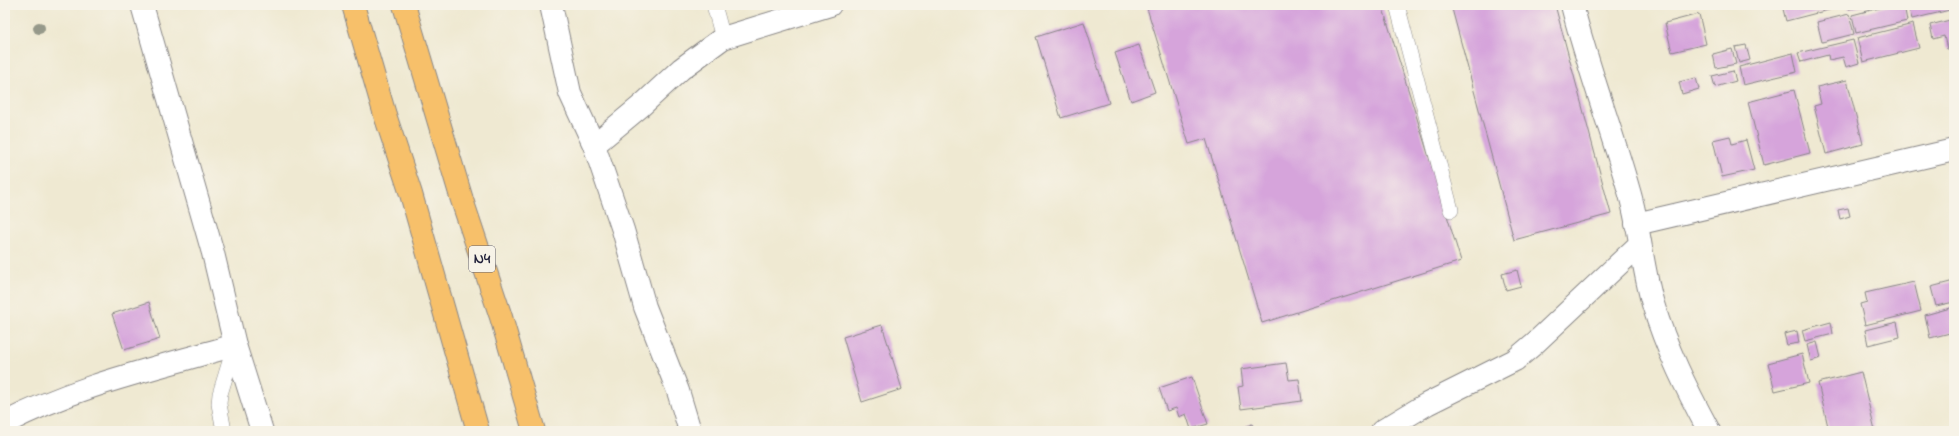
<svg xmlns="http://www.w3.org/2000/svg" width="1959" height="436" font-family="'Indie Flower',sans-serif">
<rect width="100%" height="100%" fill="#f7f3e8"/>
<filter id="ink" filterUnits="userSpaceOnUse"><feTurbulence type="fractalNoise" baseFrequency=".025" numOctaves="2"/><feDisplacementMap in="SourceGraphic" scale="8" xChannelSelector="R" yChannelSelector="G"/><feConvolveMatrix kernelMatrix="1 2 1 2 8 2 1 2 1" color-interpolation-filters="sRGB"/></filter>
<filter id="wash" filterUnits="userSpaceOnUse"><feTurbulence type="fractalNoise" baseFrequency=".012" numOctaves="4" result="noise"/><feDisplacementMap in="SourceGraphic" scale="16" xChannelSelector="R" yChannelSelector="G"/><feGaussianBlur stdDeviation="0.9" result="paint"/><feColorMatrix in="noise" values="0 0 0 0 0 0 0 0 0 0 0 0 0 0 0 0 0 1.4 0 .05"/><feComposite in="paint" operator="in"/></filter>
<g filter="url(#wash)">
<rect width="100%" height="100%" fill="#efe9d2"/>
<g id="blocks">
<g fill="#d6a4db">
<polygon points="1146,5 1382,5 1461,261 1262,323 1206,139 1189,144"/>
<polygon points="1451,5 1555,5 1611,214 1514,240"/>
<polygon points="1782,5 1839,5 1840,7 1786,21"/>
<polygon points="1848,5 1864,5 1864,6 1849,9"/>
<polygon points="1891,5 1904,5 1907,21 1856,33 1852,15"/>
<polygon points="1908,5 1954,5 1954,9 1912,19"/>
<polygon points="1699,14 1706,44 1672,52 1665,23"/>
<polygon points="1849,14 1854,34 1822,42 1817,22"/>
<polygon points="1954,19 1954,48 1947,49 1944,36 1933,39 1930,25"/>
<polygon points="1084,22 1109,103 1061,118 1036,37"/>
<polygon points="1913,24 1919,48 1863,62 1857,38"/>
<polygon points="1853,40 1859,63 1846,67 1843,57 1829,60 1828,55 1801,62 1798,53"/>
<polygon points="1139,45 1155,92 1131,101 1115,53"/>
<polygon points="1746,45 1750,60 1739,63 1735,47"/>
<polygon points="1732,49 1736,64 1716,68 1713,54"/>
<polygon points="1793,53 1797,72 1743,85 1739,67"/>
<polygon points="1733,71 1736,81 1715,87 1712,76"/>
<polygon points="1696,78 1699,89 1682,94 1679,82"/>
<polygon points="1847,80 1863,144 1826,154 1814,106 1821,104 1817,87"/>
<polygon points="1794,90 1810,153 1764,165 1748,102"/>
<polygon points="1730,136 1732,144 1746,140 1754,170 1722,177 1713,140"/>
<polygon points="1848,208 1850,216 1840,219 1838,210"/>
<polygon points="1517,270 1521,286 1506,290 1502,274"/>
<polygon points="1954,281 1954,302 1936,306 1931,287"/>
<polygon points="1914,282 1921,311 1865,325 1860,304 1867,302 1865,293"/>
<polygon points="149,302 160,339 124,350 112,314"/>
<polygon points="1954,307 1954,332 1930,338 1925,315"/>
<polygon points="1831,322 1833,334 1805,341 1802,330"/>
<polygon points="1897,322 1900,337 1868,345 1865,330"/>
<polygon points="882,325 902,389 862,402 843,337"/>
<polygon points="1797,331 1799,343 1787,345 1784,334"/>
<polygon points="1817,342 1821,358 1811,361 1807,345"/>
<polygon points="1802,354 1809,383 1775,391 1768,363"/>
<polygon points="1286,363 1289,380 1299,379 1302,401 1241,409 1238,387 1243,386 1241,369"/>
<polygon points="1861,372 1875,431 1829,431 1818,383"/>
<polygon points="1192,377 1208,424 1191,429 1186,414 1179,417 1176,408 1167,411 1159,388"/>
<polygon points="1252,424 1255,431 1233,431"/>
</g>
</g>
</g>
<g filter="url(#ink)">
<use href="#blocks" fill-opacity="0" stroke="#888686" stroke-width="1"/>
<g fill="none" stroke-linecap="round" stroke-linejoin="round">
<defs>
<g id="lane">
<polyline points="714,5 723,38"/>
<polyline points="1397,5 1451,210"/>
<polyline points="224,431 219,404 220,394 235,345"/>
</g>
<g id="street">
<polyline points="551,5 570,93 594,145 623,230 645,307 678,391 690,431"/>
<path d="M1572,5C1588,68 1611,128 1629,191C1640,228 1642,267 1653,304C1666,348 1687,390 1709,431"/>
<polyline points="594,145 641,106 681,69 723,38 830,5"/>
<polyline points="1636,224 1954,150"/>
<polyline points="235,345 262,431"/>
<path d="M5,423C77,385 157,368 235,345L213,253L142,5"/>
<polyline points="1382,431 1427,404 1515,360 1535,343 1640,244"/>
</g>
<g id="highway">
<polyline points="353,5 385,115 411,194 478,431"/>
<polyline points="404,5 462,200 501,317 534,431"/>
</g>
</defs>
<use href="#lane" stroke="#888686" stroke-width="16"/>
<use href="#street" stroke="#888686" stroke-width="24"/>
<use href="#highway" stroke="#888686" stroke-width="24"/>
<use href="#lane" stroke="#fff" stroke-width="15"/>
<use href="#street" stroke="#fff" stroke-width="22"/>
<use href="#highway" stroke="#f7c06b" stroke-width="22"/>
</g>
<circle fill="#96998a" cx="39" cy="28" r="6"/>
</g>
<g text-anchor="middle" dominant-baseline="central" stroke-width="3" stroke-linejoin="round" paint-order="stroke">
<rect fill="#f7f3e8" stroke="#62616f" stroke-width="1" x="469" y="246" width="26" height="26" rx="3"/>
<g font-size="15" font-weight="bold" fill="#22223b">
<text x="482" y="259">N4</text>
</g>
</g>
<rect width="1959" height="436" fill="none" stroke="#f7f3e8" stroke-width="20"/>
</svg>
